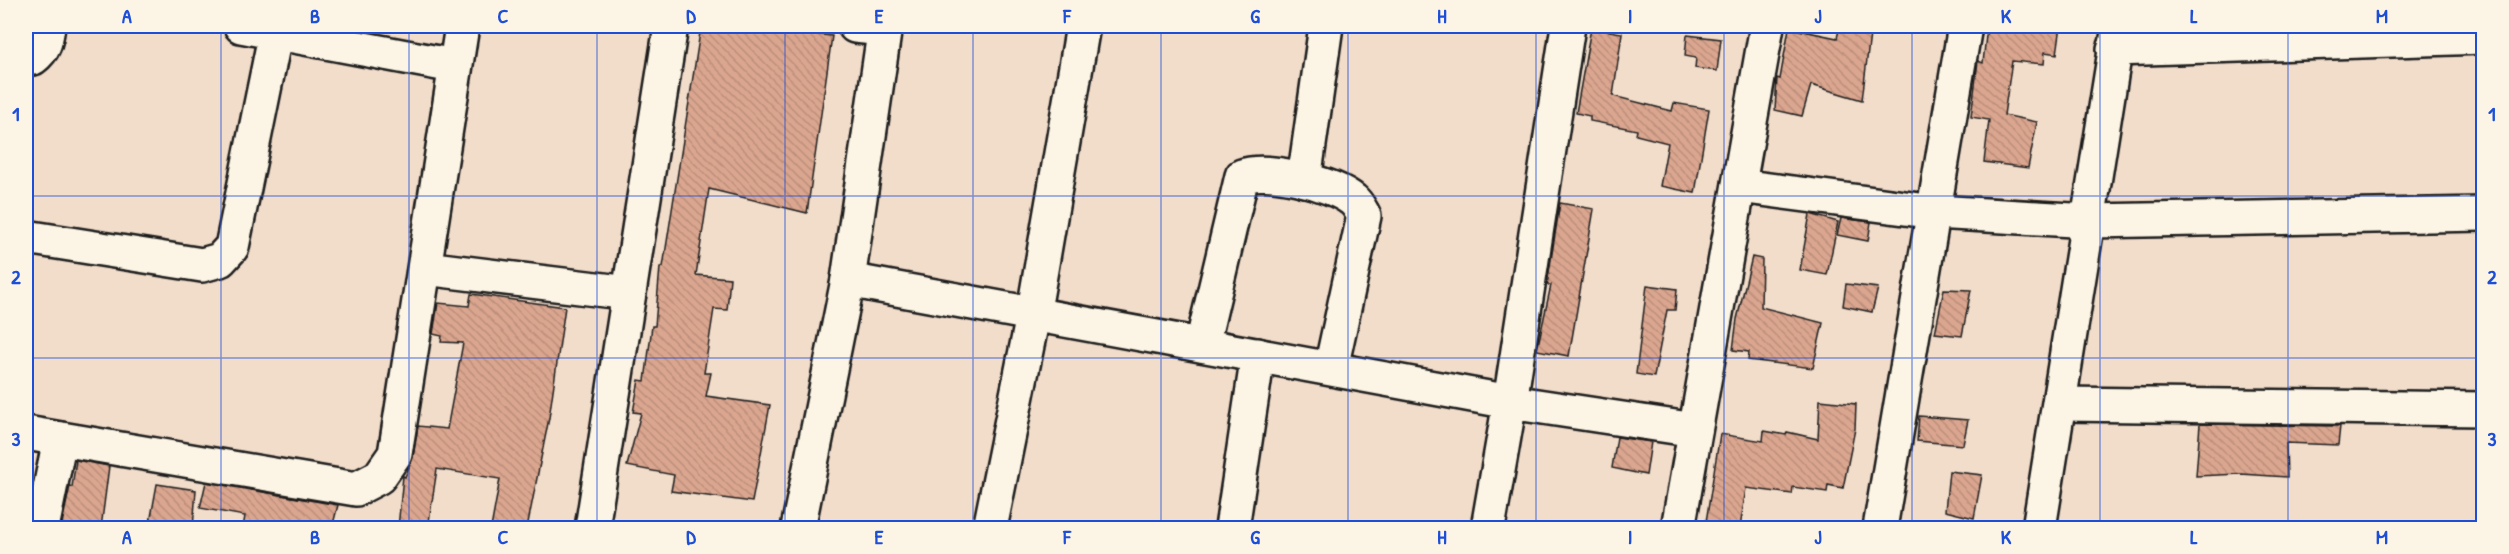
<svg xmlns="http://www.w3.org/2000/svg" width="2509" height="554" font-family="'Patrick Hand',sans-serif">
<defs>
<pattern id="building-back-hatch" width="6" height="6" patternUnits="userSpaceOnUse" patternTransform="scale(1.5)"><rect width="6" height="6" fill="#dba68f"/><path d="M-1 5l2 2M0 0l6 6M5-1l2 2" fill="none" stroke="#bb8e7b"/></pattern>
</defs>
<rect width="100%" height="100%" fill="#f2ddcb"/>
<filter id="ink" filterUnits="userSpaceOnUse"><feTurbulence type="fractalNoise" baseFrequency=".0167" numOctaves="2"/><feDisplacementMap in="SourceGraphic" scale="12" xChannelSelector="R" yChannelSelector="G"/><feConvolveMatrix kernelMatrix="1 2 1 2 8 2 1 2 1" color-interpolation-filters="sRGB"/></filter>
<g filter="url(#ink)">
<g fill="url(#building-back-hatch)" stroke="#1c1c1c" stroke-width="1.5">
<polygon points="701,26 737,26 832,36 807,213 709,189 696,275 730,278 727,310 714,309 704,373 711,373 706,396 770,405 752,502 671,491 674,475 627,466 641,413 633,412 639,380 645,381 652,326 655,326 660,267 663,267"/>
<polygon points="1840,26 1871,26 1862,100 1811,85 1802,116 1775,110 1777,78 1780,79 1789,28 1837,38"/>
<polygon points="1987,26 2061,26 2057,54 2045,52 2044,64 2012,61 2004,115 2037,122 2028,168 1984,162 1989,120 1971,117 1978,61 1983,63"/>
<polygon points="1591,28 1622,33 1613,96 1672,111 1674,103 1709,109 1695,193 1660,186 1668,143 1636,135 1637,130 1590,121 1590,116 1576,113"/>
<polygon points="1687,35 1721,39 1717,71 1695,68 1696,58 1685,56"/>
<polygon points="1560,203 1594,209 1569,356 1537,350 1551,285 1547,285"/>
<polygon points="1810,214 1838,222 1827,275 1800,270"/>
<polygon points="1841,218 1871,222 1868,241 1837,235"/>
<polygon points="1752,257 1762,259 1761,307 1823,323 1813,368 1748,360 1749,352 1733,350 1737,319"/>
<polygon points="1846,284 1878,288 1872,312 1843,306"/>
<polygon points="1647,285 1677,289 1675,310 1667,310 1654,377 1636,374"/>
<polygon points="1944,289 1971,290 1962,336 1935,333"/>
<polygon points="471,294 565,307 549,418 527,528 491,528 500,479 437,469 428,528 398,528 403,476 405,477 413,457 418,426 447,429 463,343 441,342 442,336 433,334 438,303 469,306"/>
<polygon points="1820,400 1856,404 1855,429 1843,488 1828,485 1827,492 1793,487 1792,494 1746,488 1740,528 1705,528 1720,434 1763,441 1764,431 1786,435 1787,432 1818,439"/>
<polygon points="1919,416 1968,420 1963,445 1917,441"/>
<polygon points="2200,424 2340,426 2338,445 2286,443 2287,477 2241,474 2196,476"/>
<polygon points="1617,437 1651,442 1646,475 1612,468"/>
<polygon points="76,460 109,466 101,528 61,528 70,486 72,487"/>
<polygon points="1949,471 1982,475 1974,518 1945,511"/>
<polygon points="206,482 338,505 332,528 292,525 291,528 243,528 245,516 200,508"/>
<polygon points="157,484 196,490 193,528 149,528"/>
</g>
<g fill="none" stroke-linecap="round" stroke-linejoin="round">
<defs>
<g id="street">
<polyline points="241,26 454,66"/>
<polyline points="855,26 884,29"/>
<polyline points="885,26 848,280 1510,402 1695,430"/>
<polyline points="2114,49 2484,37"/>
<path d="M26,57L33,58C45,49 46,40 48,26"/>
<polyline points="1304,180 1326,26"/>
<polyline points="1739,186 1935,212 2090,221 2484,214"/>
<polyline points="26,237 202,265 220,260 232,247 277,26"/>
<polyline points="425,268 629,293"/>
<path d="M1202,345L1242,176C1266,167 1333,183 1353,200C1358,204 1361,211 1364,216L1331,368"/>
<polyline points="2060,404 2484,409"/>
<polyline points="26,433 356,489 379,477 395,454 462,26"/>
<polyline points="42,528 60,439"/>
<polyline points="592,528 671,26"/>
<polyline points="798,528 848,280"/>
<polyline points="990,528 1033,316 1083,26"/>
<polyline points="1232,528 1258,355"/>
<polyline points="1488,528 1510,402 1568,26"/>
<polyline points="1678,528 1767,26"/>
<polyline points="1880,528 1965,26"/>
</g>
<polyline id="secondary" points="2039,528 2119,26"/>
</defs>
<use href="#street" stroke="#1c1c1c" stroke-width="38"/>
<use href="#secondary" stroke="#1c1c1c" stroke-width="38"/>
<use href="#street" stroke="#fcf5e5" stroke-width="33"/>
<use href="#secondary" stroke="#fcf5e5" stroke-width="33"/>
</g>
</g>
<path fill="none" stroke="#1d4ed8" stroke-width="1.5" stroke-opacity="0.55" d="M221,26V528M409,26V528M597,26V528M785,26V528M973,26V528M1161,26V528M1348,26V528M1536,26V528M1724,26V528M1912,26V528M2100,26V528M2288,26V528M26,196H2484M26,358H2484"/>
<rect width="2509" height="554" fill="none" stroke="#fcf5e5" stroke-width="66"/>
<rect x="33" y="33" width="2443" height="488" fill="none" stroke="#1d4ed8" stroke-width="2"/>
<g font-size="20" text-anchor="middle" font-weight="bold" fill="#1d4ed8">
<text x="127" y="23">A</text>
<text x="315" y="23">B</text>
<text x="503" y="23">C</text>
<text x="691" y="23">D</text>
<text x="879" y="23">E</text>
<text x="1067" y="23">F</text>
<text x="1255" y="23">G</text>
<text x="1442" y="23">H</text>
<text x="1630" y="23">I</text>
<text x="1818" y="23">J</text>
<text x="2006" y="23">K</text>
<text x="2194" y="23">L</text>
<text x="2382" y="23">M</text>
<text x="16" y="121">1</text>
<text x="2492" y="121">1</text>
<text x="16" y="284">2</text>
<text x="2492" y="284">2</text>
<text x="16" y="446">3</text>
<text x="2492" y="446">3</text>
<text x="127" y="544">A</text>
<text x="315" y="544">B</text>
<text x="503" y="544">C</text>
<text x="691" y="544">D</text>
<text x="879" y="544">E</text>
<text x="1067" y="544">F</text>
<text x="1255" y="544">G</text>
<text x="1442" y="544">H</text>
<text x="1630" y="544">I</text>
<text x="1818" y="544">J</text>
<text x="2006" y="544">K</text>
<text x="2194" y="544">L</text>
<text x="2382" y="544">M</text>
</g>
</svg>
